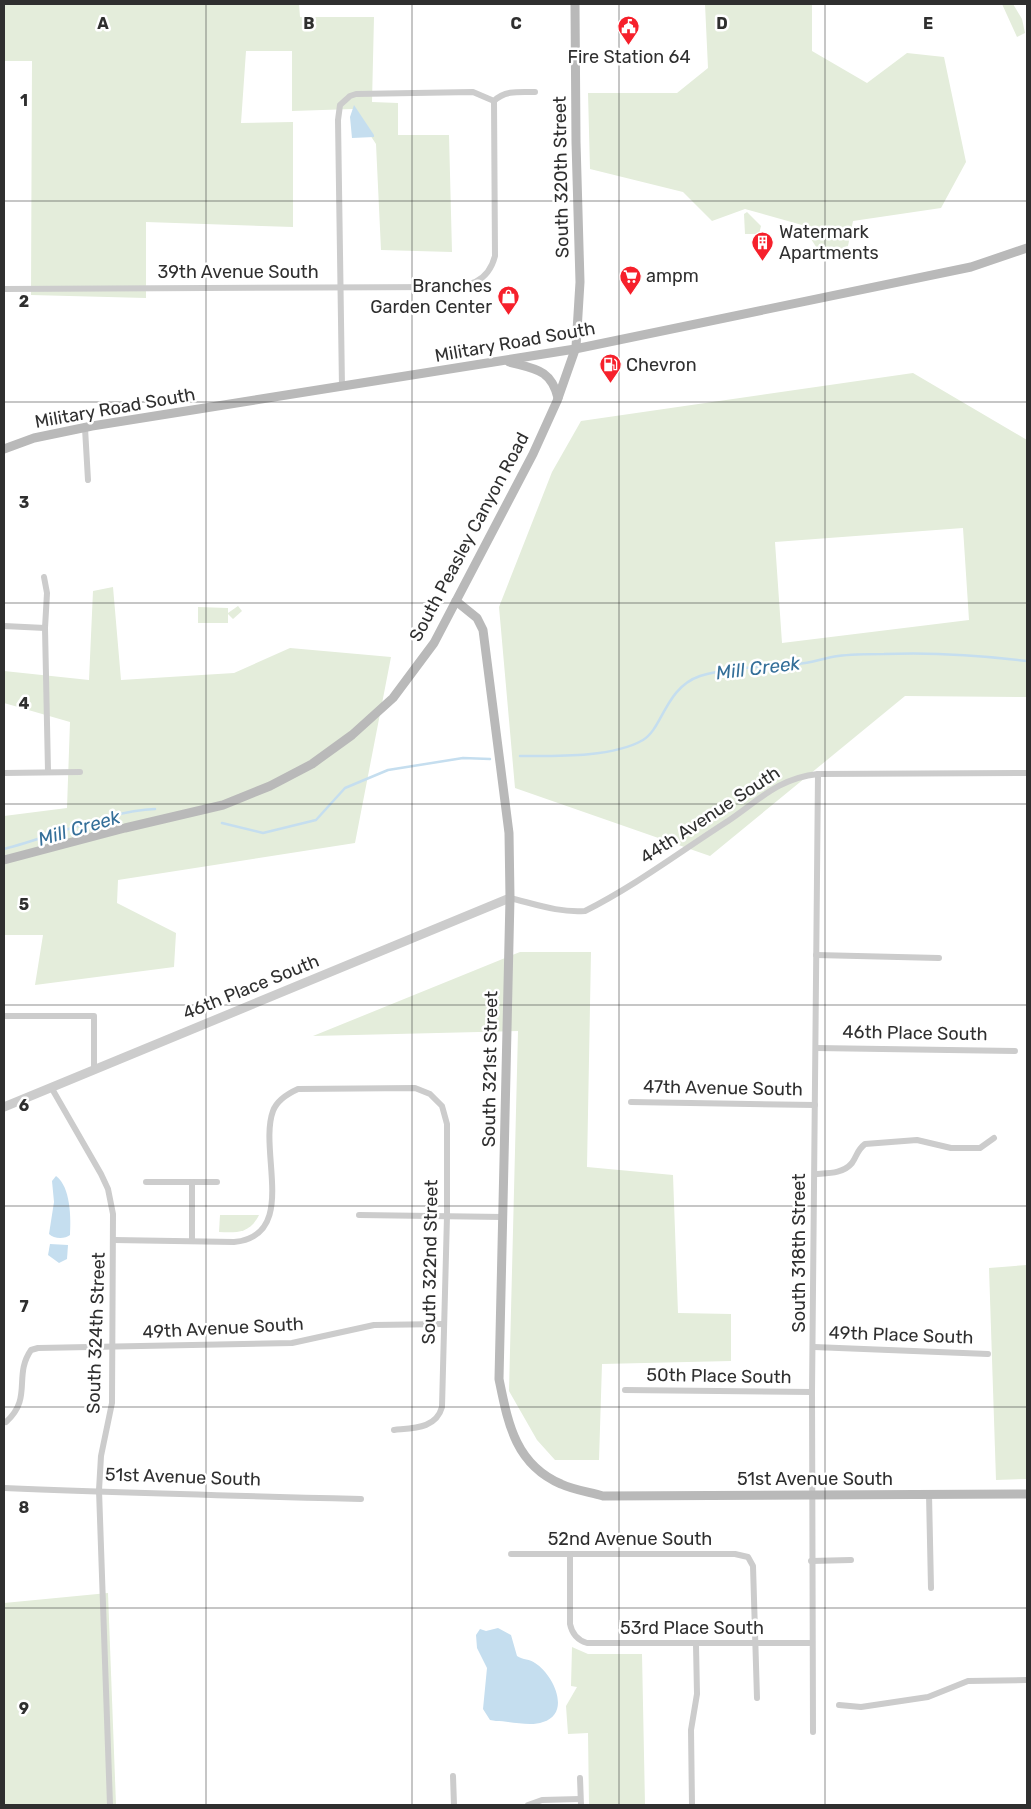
<svg xmlns="http://www.w3.org/2000/svg" width="1031" height="1809" font-family="Rubik,sans-serif">
<rect width="100%" height="100%" fill="#fff"/>
<g fill="#e4eddb" fill-rule="evenodd">
<polygon points="4,4 299,4 300,17 374,17 372,102 398,103 398,135 449,135 452,252 381,250 376,144 353,109 292,111 292,51 246,51 241,123 293,122 293,227 146,222 146,298 31,295 32,61 4,61"/>
<polygon points="705,4 812,4 812,51 867,83 907,53 944,57 966,162 941,208 853,221 848,246 822,256 802,225 745,209 712,221 683,192 590,169 588,93 677,93 708,68"/>
<polygon points="1002,4 1013,4 1022,19 1025,33 1017,37"/>
<polygon points="747,212 761,226 759,234 745,234 744,214"/>
<path d="M913,373L1027,440V697L905,696L710,856L515,788L499,607L552,472L581,421ZM963,528L969,620L782,643L775,542Z"/>
<polygon points="113,587 121,680 234,673 290,648 391,657 355,843 118,880 117,903 176,933 174,967 35,985 43,935 4,935 4,816 67,808 70,722 4,703 4,671 89,680 93,591"/>
<polygon points="238,606 242,611 233,619 228,614 228,623 198,623 198,607 228,608 228,613"/>
<polygon points="520,952 591,952 587,1167 673,1175 678,1313 731,1314 731,1361 602,1364 599,1460 555,1460 537,1440 509,1391 518,1031 313,1036"/>
<path d="M220,1215H259C250,1233 237,1233 219,1232Z"/>
<polygon points="1027,1265 1027,1479 996,1480 989,1268"/>
<polygon points="108,1593 116,1805 4,1805 4,1603"/>
<polygon points="572,1647 588,1654 642,1654 645,1805 589,1805 588,1733 568,1734 566,1706 577,1687 571,1686"/>
</g>
<g fill="#c5deef">
<polygon points="354,105 374,135 374,137 352,138 350,117"/>
<path d="M56,1176C71,1187 71,1219 70,1235C65,1239 54,1239 49,1234L54,1202L52,1181Z"/>
<polygon points="50,1244 68,1245 67,1259 59,1263 48,1255"/>
<path d="M498,1628L511,1635L517,1656C523,1660 530,1659 535,1663C553,1674 572,1713 543,1722C530,1727 510,1721 496,1721L490,1720L483,1709L487,1668L477,1648L476,1635L480,1629L486,1631Z"/>
</g>
<g fill="none" stroke-linecap="round" stroke-linejoin="round">
<g stroke="#c5deef" stroke-width="2.5">
<path d="M520,756C554,756 612,758 643,740C663,728 665,688 700,676C728,667 768,667 797,664C811,663 824,658 838,656C853,654 869,654 884,654C932,652 979,655 1027,661"/>
<polyline points="222,823 263,833 316,820 345,788 388,770 463,758 490,759"/>
<path d="M4,849C49,838 111,810 155,809"/>
</g>
<g stroke="#ccc" stroke-width="6">
<path d="M494,101C505,90 520,92 535,92"/>
<path d="M4,289L443,287C468,287 488,283 495,256L494,101"/>
<polyline points="342,387 338,120 340,105 350,96 356,94 473,92 494,101"/>
<polyline points="85,428 88,480"/>
<polyline points="44,577 47,593 45,628 48,771"/>
<polyline points="4,626 45,628"/>
<polyline points="4,773 80,772"/>
<path d="M510,898C535,904 559,913 585,911C635,886 681,851 728,821C759,800 779,778 818,774L1027,773"/>
<polyline points="816,955 939,958"/>
<polyline points="4,1016 94,1016 94,1069"/>
<polyline points="816,1048 1015,1051"/>
<polyline points="51,1087 101,1174 108,1189 113,1214 112,1403 101,1456 99,1490 110,1805"/>
<polyline points="631,1102 815,1105"/>
<path d="M815,1174C827,1173 843,1174 852,1163C857,1156 857,1150 865,1144L917,1140L951,1148H980L994,1138"/>
<polyline points="146,1182 217,1182"/>
<polyline points="192,1182 192,1241"/>
<polyline points="359,1215 503,1217"/>
<path d="M114,1240L234,1242C299,1236 258,1151 273,1111C277,1100 287,1094 298,1089L415,1088L430,1094L442,1106L447,1124V1216L442,1407C436,1429 413,1428 394,1430"/>
<polyline points="814,1347 988,1354"/>
<polyline points="625,1390 812,1392"/>
<path d="M6,1422C33,1398 13,1376 31,1350L38,1348L292,1343L374,1325L444,1324"/>
<path d="M4,1488C123,1493 242,1496 361,1499"/>
<polyline points="929,1494 931,1588"/>
<polyline points="511,1554 735,1554 748,1557 753,1566 757,1698"/>
<path d="M570,1554V1624C572,1634 577,1640 587,1643H812"/>
<polyline points="811,1561 851,1560"/>
<polyline points="839,1705 861,1707 928,1697 968,1681 1027,1680"/>
<polyline points="813,1732 812,1392 818,774"/>
<polyline points="453,1776 454,1805"/>
<polyline points="580,1778 581,1805"/>
<polyline points="528,1805 542,1800 580,1799"/>
<polyline points="692,1805 691,1730 697,1694 696,1645"/>
</g>
<polyline stroke="#ccc" stroke-width="9" points="4,1107 510,898"/>
<g stroke="#b9b9b9" stroke-width="9">
<path d="M509,362C535,369 551,369 558,398"/>
<polyline points="4,449 34,438 92,426 575,349 971,267 1027,248"/>
<path d="M456,601L477,618L483,630L509,833L510,898L499,1379C508,1423 515,1464 561,1484C574,1490 589,1492 603,1496L1027,1494"/>
<polyline points="4,860 125,828 223,805 270,786 312,764 352,735 393,698 434,643 533,454 557,401 576,347 580,282 576,142 575,4"/>
</g>
</g>
<path fill="none" stroke="#2f2f2f" stroke-width="1" stroke-opacity="0.55" d="M206,4V1805M412,4V1805M619,4V1805M825,4V1805M4,201H1027M4,402H1027M4,603H1027M4,804H1027M4,1005H1027M4,1206H1027M4,1407H1027M4,1608H1027"/>
<defs>
<symbol id="civic-pin" viewBox="-11 -11 22 30"><path d="M0 17L-7.5 6A9.5 9.5 0 1 1 7.5 6Z" fill="#f6202b" stroke="#fff"/><path d="M-.6-6.5H3V-4.5H.6V-3L4-1V1h2V6H-6V1h2V-1L-.6-3ZM-1.2 2.5V6h2.4V2.5Z" fill="#fff"/></symbol>
<symbol id="building-pin" viewBox="-11 -11 22 30"><path d="M0 17L-7.5 6A9.5 9.5 0 1 1 7.5 6Z" fill="#f6202b" stroke="#fff"/><path d="M-4-6H4V6H1V3H-1V6H-4ZM-2.5-4.3h1.7v1.8h-1.7ZM.8-4.3h1.7v1.8H.8ZM-2.5-1h1.7V.8h-1.7ZM.8-1h1.7V.8H.8Z" fill="#fff"/></symbol>
<symbol id="supermarket-pin" viewBox="-11 -11 22 30"><path d="M0 17L-7.5 6A9.5 9.5 0 1 1 7.5 6Z" fill="#f6202b" stroke="#fff"/><path d="M-6-5.5h2.5l.6 2H6L4.5 2H-2.5L-4.4-4H-6ZM-1.5 3.2a1.3 1.3 0 1 0 .1 0ZM3 3.2a1.3 1.3 0 1 0 .1 0Z" fill="#fff"/></symbol>
<symbol id="shop-pin" viewBox="-11 -11 22 30"><path d="M0 17L-7.5 6A9.5 9.5 0 1 1 7.5 6Z" fill="#f6202b" stroke="#fff"/><path d="M-5-2.5h2.3a2.7 3.5 0 0 1 5.4 0H5L5.5 6h-11ZM-1.5-2.5h3a1.5 2.3 0 0 0-3 0Z" fill="#fff"/></symbol>
<symbol id="fuel-pin" viewBox="-11 -11 22 30"><path d="M0 17L-7.5 6A9.5 9.5 0 1 1 7.5 6Z" fill="#f6202b" stroke="#fff"/><path d="M-5.5-6h7V0h2V4h1.3V-2.5L3-4.5l.8-.8L6-3V5H2.5V1h-1V6h-7ZM-4.2-4.7v3.2H.2V-4.7Z" fill="#fff"/></symbol>
</defs>
<g fill-rule="evenodd">
<use href="#civic-pin" x="616" y="14" width="25" height="34"/>
<use href="#building-pin" x="750" y="230" width="25" height="34"/>
<use href="#supermarket-pin" x="618" y="264" width="25" height="34"/>
<use href="#shop-pin" x="496" y="284" width="25" height="34"/>
<use href="#fuel-pin" x="598" y="352" width="25" height="34"/>
</g>
<g text-anchor="middle" dominant-baseline="central" stroke-width="5" stroke-linejoin="round" paint-order="stroke">
<g font-size="18" fill="#2f2f2f" stroke="#fff" text-anchor="start">
<text x="629" y="57" text-anchor="middle">Fire Station 64</text>
<text x="779" y="232">Watermark<tspan x="779" dy="21">Apartments</tspan></text>
<text x="646" y="276">ampm</text>
<text x="492" y="286" text-anchor="end">Branches<tspan x="492" dy="21">Garden Center</tspan></text>
<text x="626" y="365">Chevron</text>
</g>
<g font-size="18" fill="#2f2f2f" stroke="#fff">
<text transform="translate(561 177) rotate(-91)">South 320th Street</text>
<text x="238" y="272">39th Avenue South</text>
<text transform="translate(515 342) rotate(-10)">Military Road South</text>
<text transform="translate(115 408) rotate(-10)">Military Road South</text>
<text transform="translate(469 537) rotate(-62)">South Peasley Canyon Road</text>
<text transform="translate(710 815) rotate(-33)">44th Avenue South</text>
<text transform="translate(251 987) rotate(-22)">46th Place South</text>
<text transform="translate(915 1033) rotate(1)">46th Place South</text>
<text transform="translate(490 1069) rotate(-89)">South 321st Street</text>
<text transform="translate(723 1088) rotate(1)">47th Avenue South</text>
<text transform="translate(799 1253) rotate(-90)">South 318th Street</text>
<text transform="translate(430 1262) rotate(-89)">South 322nd Street</text>
<text transform="translate(223 1328) rotate(-3)">49th Avenue South</text>
<text transform="translate(96 1333) rotate(-88)">South 324th Street</text>
<text transform="translate(901 1335) rotate(2)">49th Place South</text>
<text transform="translate(719 1376) rotate(1)">50th Place South</text>
<text transform="translate(183 1477) rotate(2)">51st Avenue South</text>
<text x="815" y="1479">51st Avenue South</text>
<text x="630" y="1539">52nd Avenue South</text>
<text x="692" y="1628">53rd Place South</text>
</g>
<g font-size="19" font-style="italic" fill="#346f99" stroke="#fff">
<text transform="translate(758 668) rotate(-7)">Mill Creek</text>
<text transform="translate(79 828) rotate(-16)">Mill Creek</text>
</g>
</g>
<g font-size="16" text-anchor="middle" font-weight="bold" fill="#2f2f2f" stroke="#fff" stroke-width="5" stroke-linejoin="round" paint-order="stroke">
<text x="103" y="29">A</text>
<text x="309" y="29">B</text>
<text x="516" y="29">C</text>
<text x="722" y="29">D</text>
<text x="928" y="29">E</text>
<text x="24" y="106">1</text>
<text x="24" y="307">2</text>
<text x="24" y="508">3</text>
<text x="24" y="709">4</text>
<text x="24" y="910">5</text>
<text x="24" y="1111">6</text>
<text x="24" y="1312">7</text>
<text x="24" y="1513">8</text>
<text x="24" y="1714">9</text>
</g>
<rect width="1031" height="1809" fill="none" stroke="#2f2f2f" stroke-width="10"/>
</svg>
